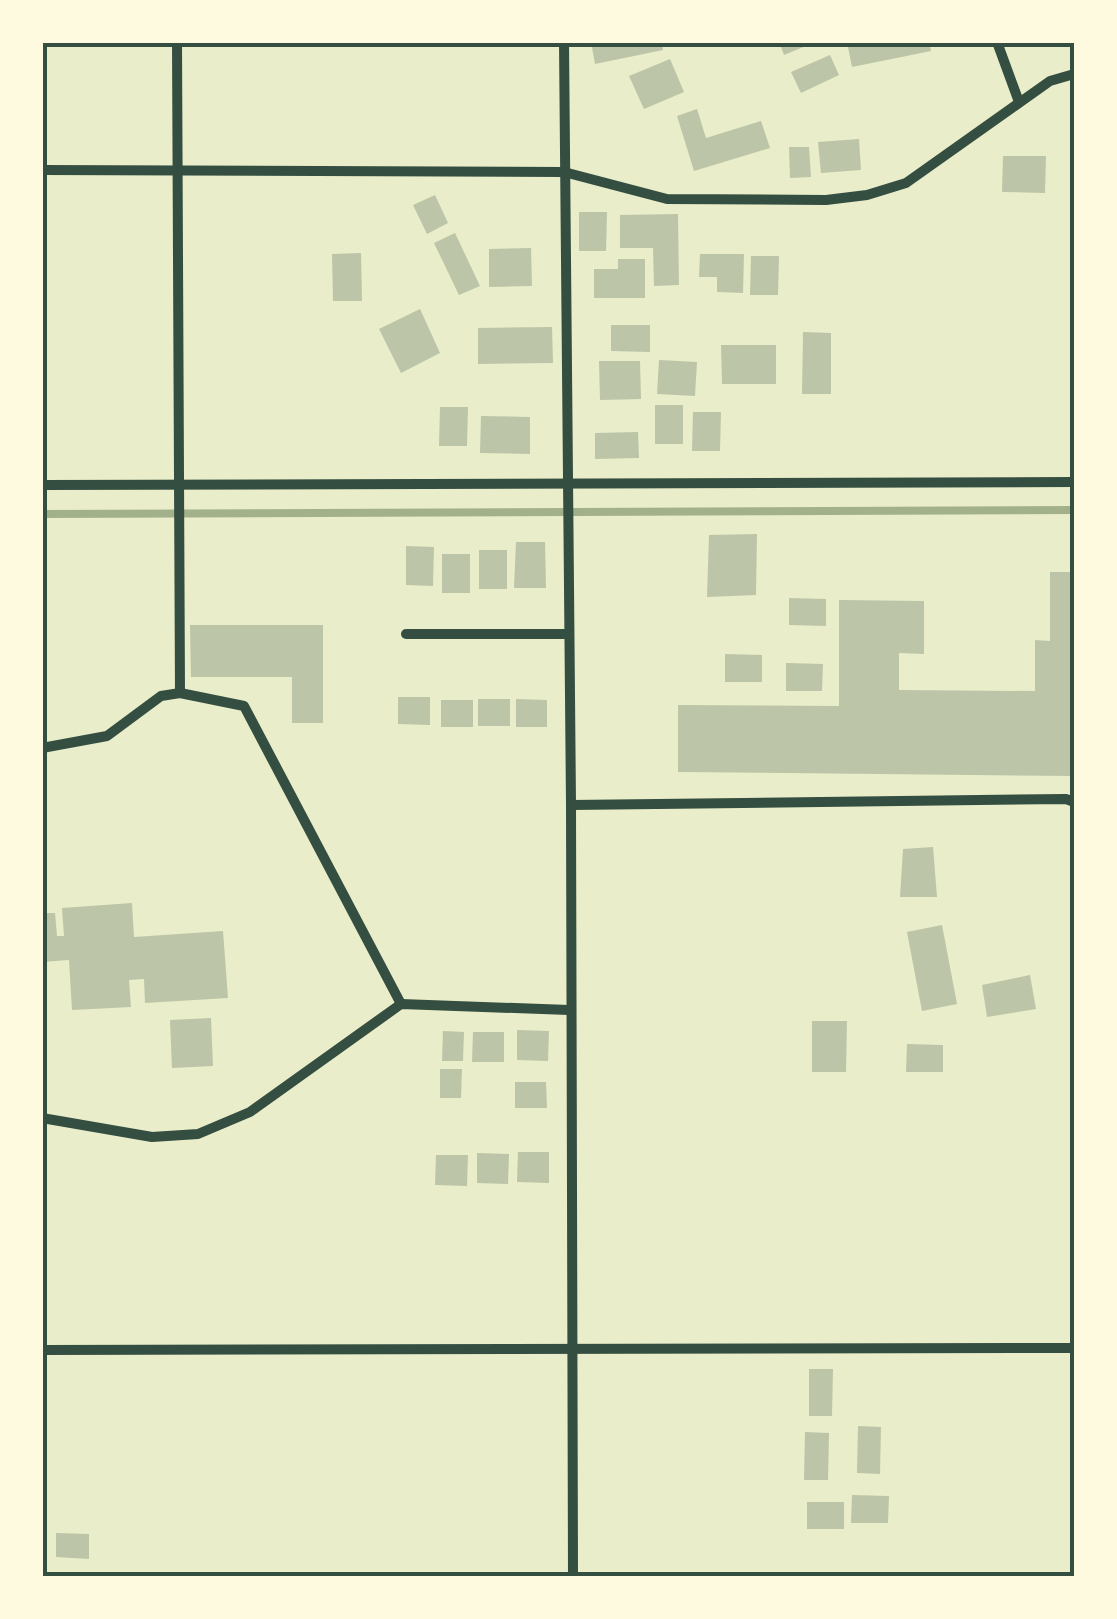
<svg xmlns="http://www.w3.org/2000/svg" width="1117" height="1619" font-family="Cabin,sans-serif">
<rect width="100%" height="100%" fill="#e9edc9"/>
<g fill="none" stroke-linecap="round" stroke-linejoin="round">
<polyline stroke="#a3b18a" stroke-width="8" points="42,514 1074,510"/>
</g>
<g fill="#bcc5a7">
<polygon points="591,42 662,42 663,50 595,64"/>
<polygon points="779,42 813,42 813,43 784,55"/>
<polygon points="847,42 929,42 931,51 852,67"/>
<polygon points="830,55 839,75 801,93 791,72"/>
<polygon points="670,59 684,92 644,109 629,76"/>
<polygon points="697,109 706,138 761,121 770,148 694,171 677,116"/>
<polygon points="859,139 861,170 821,173 818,142"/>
<polygon points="789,147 809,147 811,177 790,178"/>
<polygon points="1003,156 1046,156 1045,193 1002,192"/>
<polygon points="435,195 448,223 427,234 413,205"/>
<polygon points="579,212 607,212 606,251 579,251"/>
<polygon points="678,214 679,285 654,286 653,248 620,248 620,215"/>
<polygon points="455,233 480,286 459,295 434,243"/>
<polygon points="531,248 532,286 489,287 489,249"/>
<polygon points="361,253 362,301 333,301 332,254"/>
<polygon points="700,254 744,254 743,293 717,292 717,277 699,277"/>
<polygon points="751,256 779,256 778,295 750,295"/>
<polygon points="618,259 645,259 645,298 594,298 594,269 618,269"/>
<polygon points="420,309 440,353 401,373 379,329"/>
<polygon points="611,325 650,325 650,352 611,351"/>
<polygon points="552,327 553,363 478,364 478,328"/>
<polygon points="803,332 831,333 831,394 802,394"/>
<polygon points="721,345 776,345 776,384 722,384"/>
<polygon points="659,360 697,362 695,396 657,394"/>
<polygon points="599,361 640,361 641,399 600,400"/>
<rect x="655" y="405" width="28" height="39"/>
<polygon points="440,407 468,407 467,446 439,446"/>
<polygon points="693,412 721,412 720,451 692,451"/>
<polygon points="481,416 530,417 530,454 480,453"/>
<polygon points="638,432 639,458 595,459 595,433"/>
<polygon points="757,534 756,595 707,597 709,535"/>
<polygon points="516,542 545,542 546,588 514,588"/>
<polygon points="406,546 434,547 433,586 406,585"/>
<rect x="479" y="550" width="28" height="39"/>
<rect x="442" y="554" width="28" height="39"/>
<polygon points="1050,572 1074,572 1074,776 678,772 678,705 839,706 839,600 924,601 924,654 899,653 899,690 1035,691 1035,640 1050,641"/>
<polygon points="789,598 826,599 826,626 789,625"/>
<polygon points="190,625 323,625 323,723 292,723 292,677 191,677"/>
<polygon points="725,654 762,655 762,682 725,682"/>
<polygon points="786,663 823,664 822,691 786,691"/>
<polygon points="398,697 430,697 430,725 398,724"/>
<rect x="478" y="699" width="32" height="27"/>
<polygon points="516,699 547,700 547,727 516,727"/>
<rect x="441" y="700" width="32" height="27"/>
<polygon points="933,847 937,897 900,897 903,849"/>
<polygon points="132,903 134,937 223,931 228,998 145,1003 144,979 129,980 131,1007 72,1010 69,960 42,962 42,913 55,913 57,936 64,936 62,908"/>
<polygon points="942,925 957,1004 922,1011 907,932"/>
<polygon points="1030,975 1036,1009 987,1017 982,985"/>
<polygon points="211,1018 213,1066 172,1068 170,1020"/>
<polygon points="812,1021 847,1021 846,1072 812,1072"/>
<polygon points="517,1030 549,1031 548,1061 517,1060"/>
<polygon points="443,1031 464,1032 463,1061 442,1061"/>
<polygon points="473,1032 504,1032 504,1062 472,1062"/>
<polygon points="907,1044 943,1045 943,1072 906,1072"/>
<polygon points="440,1069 462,1069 461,1098 440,1098"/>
<polygon points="515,1082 546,1082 547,1108 515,1108"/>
<polygon points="518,1152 549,1152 549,1183 517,1182"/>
<polygon points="477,1153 509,1154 508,1184 477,1183"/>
<polygon points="436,1155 468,1155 467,1186 435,1185"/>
<polygon points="809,1369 833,1369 832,1416 809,1416"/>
<polygon points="858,1426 881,1427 880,1474 857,1473"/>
<polygon points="805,1432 829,1433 828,1480 804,1480"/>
<polygon points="852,1495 889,1496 888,1523 851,1523"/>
<rect x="807" y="1502" width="37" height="27"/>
<polygon points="56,1533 89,1534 89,1559 56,1557"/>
</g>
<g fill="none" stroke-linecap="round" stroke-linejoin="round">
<g stroke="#344e41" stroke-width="10">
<polyline points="177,42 180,693"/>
<polyline points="564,42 571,805 573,1576"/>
<polyline points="997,42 1019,102"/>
<polyline points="42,170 564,172 667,199 826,200 867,195 906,183 1050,81 1074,74"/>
<polyline points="42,485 1074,482"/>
<polyline points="406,634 569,634"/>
<polyline points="42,748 107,736 161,696 180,693 244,706 401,1004"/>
<polyline points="571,805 1066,799 1074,802"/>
<polyline points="42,1118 152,1137 198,1134 250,1112 401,1004 569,1010"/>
<polyline points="42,1350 1074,1348"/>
</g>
</g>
<rect width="1117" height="1619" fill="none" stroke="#fefae0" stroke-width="90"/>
<rect x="45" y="45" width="1027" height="1529" fill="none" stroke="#344e41" stroke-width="4"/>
</svg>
